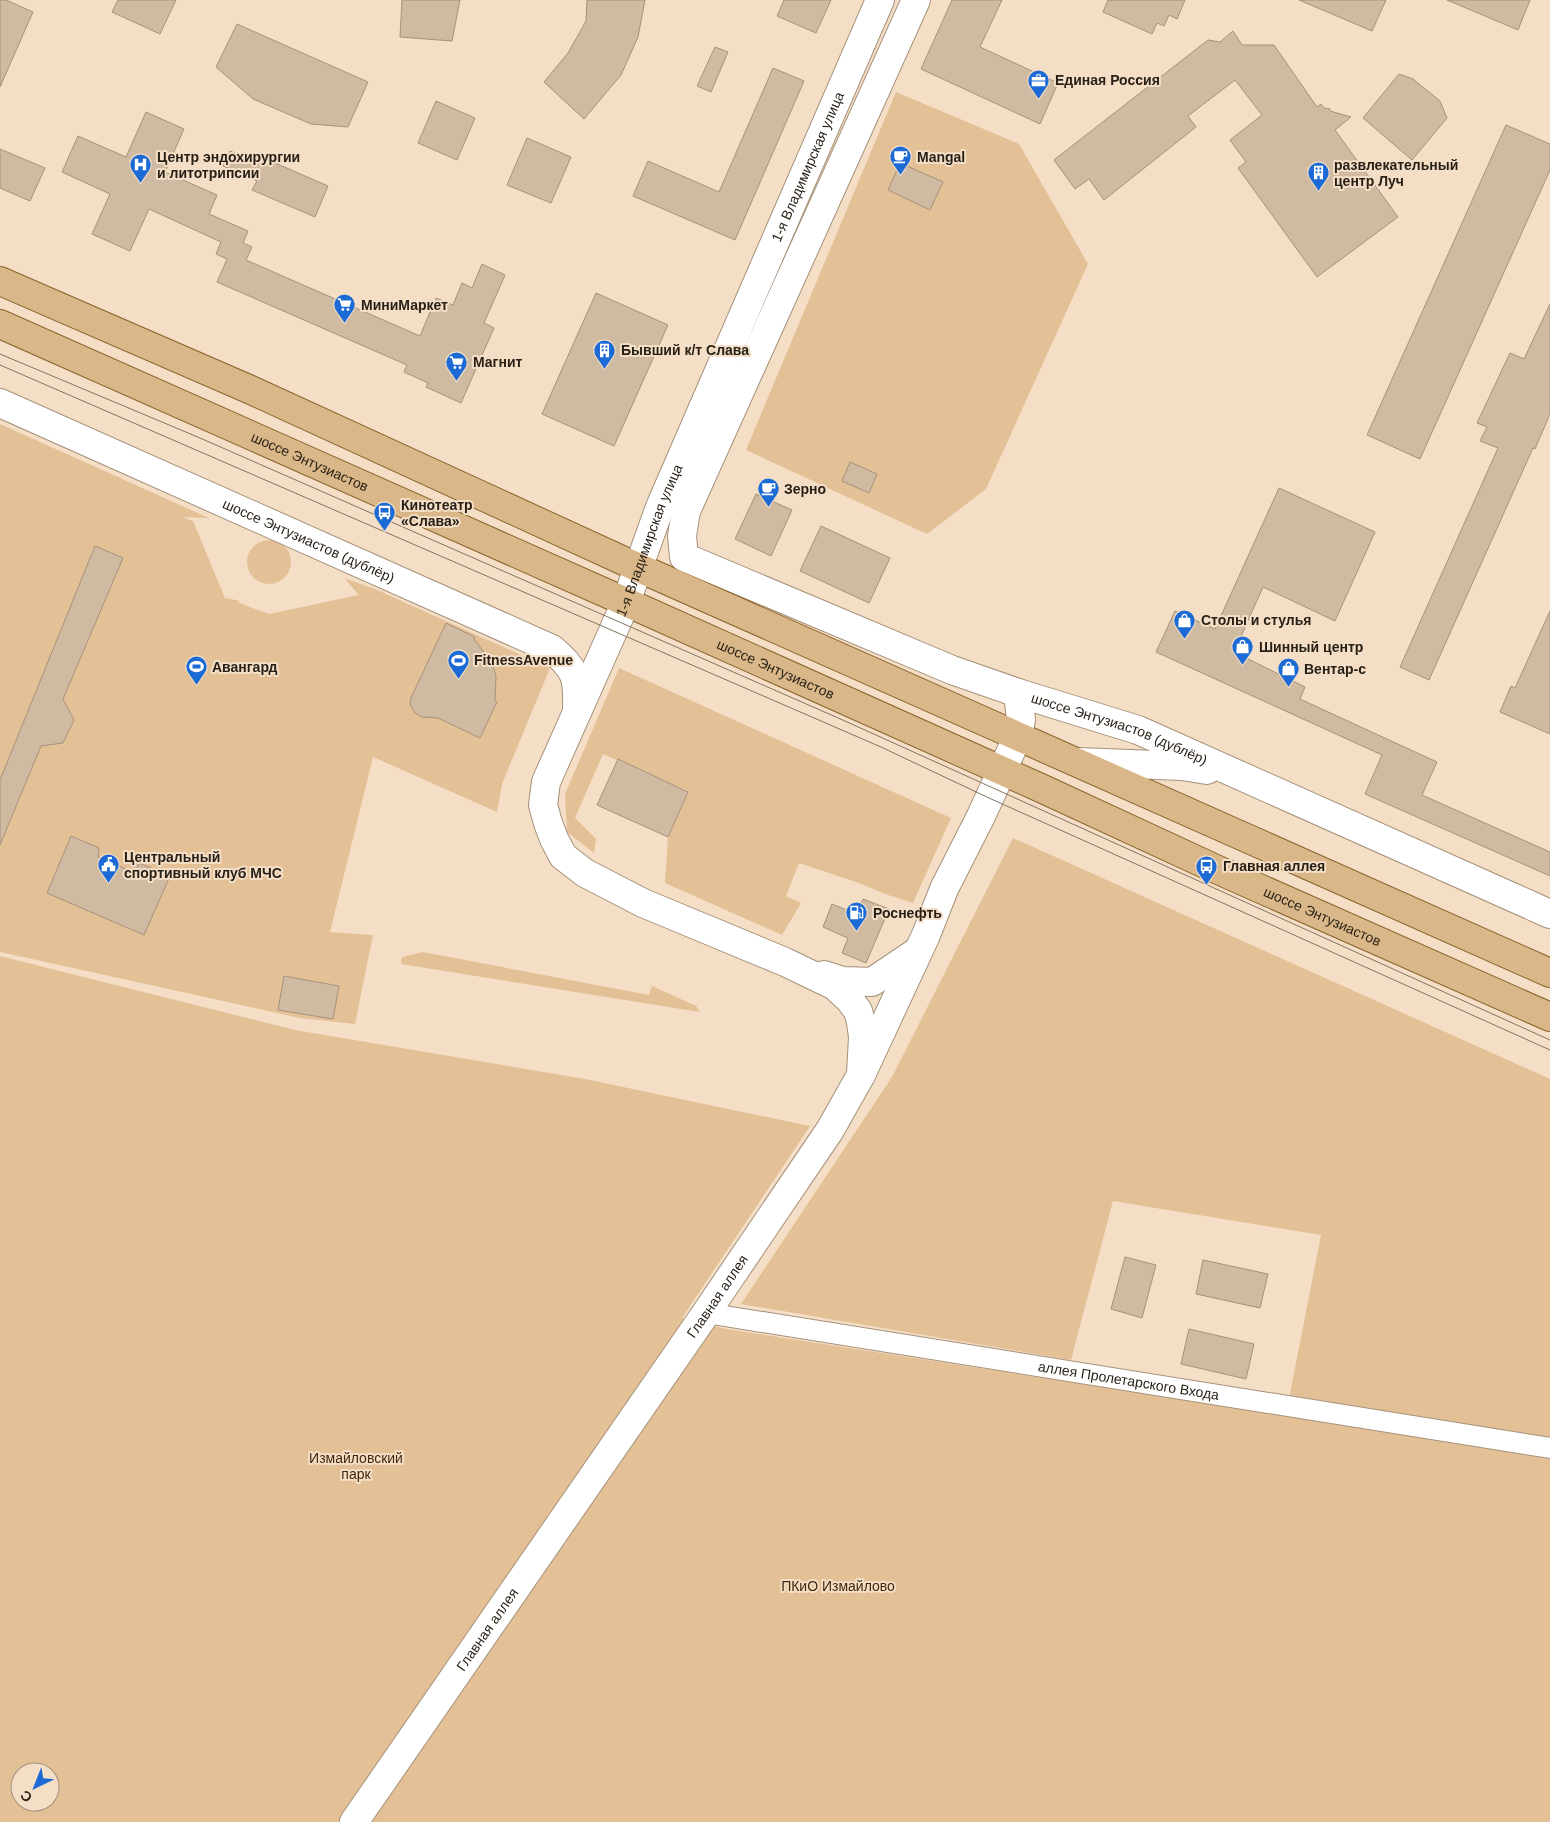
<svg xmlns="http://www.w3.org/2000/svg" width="1550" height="1822" font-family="Helvetica,sans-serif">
<rect width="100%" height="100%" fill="#f4dec6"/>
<g fill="#e4c096" fill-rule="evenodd">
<polygon points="896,92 1019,144 1088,264 986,489 927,534 746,450"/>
<polygon points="0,424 209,518 183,517 193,521 225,598 241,601 237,602 269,614 359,595 344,578 375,589 550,668 502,784 497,812 373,757 330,932 373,935 355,1024 300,1018 0,952"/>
<circle cx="269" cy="562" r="22"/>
<polygon points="619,668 951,818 913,903 885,894 859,883 799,863 786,896 801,903 782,935 665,883 668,837 688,791 603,754 575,818 596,839 594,853 567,832 565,794"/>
<polygon points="1013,838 1550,1079 1550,1437 1289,1399 1321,1235 1113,1201 1071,1360 741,1304 892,1077"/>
<polygon points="423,952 649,995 652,986 696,1006 700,1012 401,964 402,957"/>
<path d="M0,956L295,1030L585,1079L810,1126L682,1318L726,1329L1550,1456V1822H0ZM20,1772H50V1802H20Z"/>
</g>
<g fill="#cfbaa2" stroke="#a6927b">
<polygon points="0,0 6,0 33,12 0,87"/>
<polygon points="118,0 176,0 160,34 112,12"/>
<polygon points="402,0 460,0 452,41 400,37"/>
<polygon points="587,0 645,0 638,37 621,75 584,119 544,82 568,53 586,21"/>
<polygon points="784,0 831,0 816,33 777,16"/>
<polygon points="952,0 1002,0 980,47 1058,83 1040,124 921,69"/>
<polygon points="1108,0 1185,0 1177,19 1169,15 1164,26 1157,23 1152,34 1103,12"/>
<polygon points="1299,0 1386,0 1372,31"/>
<polygon points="1447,0 1530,0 1518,30"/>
<polygon points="237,24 368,82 348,127 311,124 253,99 216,67"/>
<polygon points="1233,31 1242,45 1274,45 1317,107 1321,104 1324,108 1330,109 1330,111 1351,117 1335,130 1398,217 1317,277 1238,168 1246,162 1230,140 1262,115 1235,80 1188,116 1196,127 1104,200 1089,179 1075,189 1054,160 1208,40 1220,42"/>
<polygon points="715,47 728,52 711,92 697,86"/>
<polygon points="773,68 804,81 735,240 633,196 648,161 719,192"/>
<polygon points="1399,74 1413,79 1440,101 1447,118 1412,160 1363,118"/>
<polygon points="436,101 475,118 457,160 418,143"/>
<polygon points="146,112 184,129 165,172 217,195 209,214 248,231 243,243 252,247 246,260 420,336 436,298 453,305 462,283 472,288 482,264 505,275 484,323 494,328 461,403 426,387 428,383 404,372 407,365 217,282 227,259 216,254 221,242 149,209 130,251 92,234 110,194 62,172 78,136 126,157"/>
<polygon points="1506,125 1550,144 1550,170 1420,459 1367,435"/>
<polygon points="527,138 571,157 551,203 507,185"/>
<polygon points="0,149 45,168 30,201 0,188"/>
<polygon points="230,151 263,165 266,159 328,186 315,217 252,190 257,181 223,166"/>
<polygon points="900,163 943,182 930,210 888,190"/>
<polygon points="596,293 668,325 614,446 542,414"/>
<polygon points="1550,304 1550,414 1535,449 1533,448 1429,680 1400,667 1498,448 1480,441 1487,427 1477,423 1510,353 1524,359"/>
<polygon points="850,462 877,474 869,493 842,481"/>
<polygon points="1279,488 1375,532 1335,621 1263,587 1234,652 1305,687 1300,699 1437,762 1422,795 1550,852 1550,876 1365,794 1382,755 1156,652 1175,611 1215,629"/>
<polygon points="756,494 792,510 771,556 735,539"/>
<polygon points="821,526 890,558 869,603 800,571"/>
<polygon points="95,546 123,558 63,699 74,720 63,743 41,746 0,845 0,780"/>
<polygon points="1550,611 1550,734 1500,712 1511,686 1515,688"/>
<polygon points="446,623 475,637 474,639 492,663 496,676 495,701 497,702 480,738 438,718 422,717 415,713 410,704 411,698"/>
<polygon points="618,759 688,792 668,837 597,805"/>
<polygon points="71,836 99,848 98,857 135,873 139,863 170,876 144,935 47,893"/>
<polygon points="863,899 889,909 866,963 842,953 848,938 823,927 832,904 857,914"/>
<polygon points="284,976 339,986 333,1019 278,1010"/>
<polygon points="1125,1257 1156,1265 1142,1318 1111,1309"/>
<polygon points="1203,1260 1268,1274 1260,1308 1196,1294"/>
<polygon points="1189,1329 1254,1344 1246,1379 1181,1364"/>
</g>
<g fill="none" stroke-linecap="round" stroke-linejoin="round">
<defs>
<g id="street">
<path id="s1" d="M706,1313L1550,1448"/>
</g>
<g id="secondary">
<path id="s2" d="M916,0L686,511L682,536L684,557L952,670L1018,693L1138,730L1550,914"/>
<path id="s3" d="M0,403L552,649C576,670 578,677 577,709"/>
<polyline points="1078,762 1182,766 1207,770"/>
<polyline points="824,975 843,981 872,982 918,951"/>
<path id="s4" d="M861,1075L863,1037L861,1022L858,1011L850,1000L835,986L785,962L643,903L585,873L563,856L554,839L548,823L543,805L546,782L626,602L660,507L880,0"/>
<path id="s5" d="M354,1822L706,1313L830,1130L861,1075L926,935L944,889L981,816L1018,736L1021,720L1018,693"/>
</g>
<g id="primary">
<polyline points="0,281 251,390 637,567 1550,973"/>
<path id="s6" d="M0,324L626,602L1043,789L1218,870L1550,1017"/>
</g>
</defs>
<use href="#street" stroke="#a5917a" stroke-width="22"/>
<use href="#secondary" stroke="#a5917a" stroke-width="30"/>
<use href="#primary" stroke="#8a632c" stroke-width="30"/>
<use href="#street" stroke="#fff" stroke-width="20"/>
<use href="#secondary" stroke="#fff" stroke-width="28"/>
<use href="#primary" stroke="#d9b788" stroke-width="28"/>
<g stroke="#817363" stroke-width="1">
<polyline points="0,354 200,438 845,721 1550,1040"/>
<polyline points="0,365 881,747 989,798 1550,1050"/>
</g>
</g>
<defs>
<symbol id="office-pin" viewBox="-11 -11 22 30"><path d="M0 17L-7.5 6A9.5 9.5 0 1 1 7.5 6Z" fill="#1c6ad5" stroke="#f4dec6"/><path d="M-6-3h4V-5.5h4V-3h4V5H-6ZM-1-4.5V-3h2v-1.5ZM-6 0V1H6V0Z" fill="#fff"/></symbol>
<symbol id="cafe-pin" viewBox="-11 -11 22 30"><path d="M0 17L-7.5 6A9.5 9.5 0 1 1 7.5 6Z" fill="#1c6ad5" stroke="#f4dec6"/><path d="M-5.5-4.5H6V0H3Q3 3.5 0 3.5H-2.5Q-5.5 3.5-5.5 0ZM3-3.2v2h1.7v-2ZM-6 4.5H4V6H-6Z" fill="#fff"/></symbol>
<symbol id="hospital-pin" viewBox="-11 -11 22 30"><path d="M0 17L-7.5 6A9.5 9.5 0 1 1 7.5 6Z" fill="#1c6ad5" stroke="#f4dec6"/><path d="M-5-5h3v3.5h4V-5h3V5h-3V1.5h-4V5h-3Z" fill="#fff"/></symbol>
<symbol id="building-pin" viewBox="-11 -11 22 30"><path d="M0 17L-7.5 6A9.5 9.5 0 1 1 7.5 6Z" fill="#1c6ad5" stroke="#f4dec6"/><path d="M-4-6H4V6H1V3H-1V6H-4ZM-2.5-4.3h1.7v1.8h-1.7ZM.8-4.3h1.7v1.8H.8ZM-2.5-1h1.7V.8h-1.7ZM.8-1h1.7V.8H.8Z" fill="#fff"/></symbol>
<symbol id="supermarket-pin" viewBox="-11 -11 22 30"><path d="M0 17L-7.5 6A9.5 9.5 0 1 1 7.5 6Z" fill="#1c6ad5" stroke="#f4dec6"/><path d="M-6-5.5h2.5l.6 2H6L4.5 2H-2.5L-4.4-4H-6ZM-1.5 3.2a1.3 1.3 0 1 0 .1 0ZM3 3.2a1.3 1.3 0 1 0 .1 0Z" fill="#fff"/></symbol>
<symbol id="bus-pin" viewBox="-11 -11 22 30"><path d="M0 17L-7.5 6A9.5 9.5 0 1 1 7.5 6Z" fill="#1c6ad5" stroke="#f4dec6"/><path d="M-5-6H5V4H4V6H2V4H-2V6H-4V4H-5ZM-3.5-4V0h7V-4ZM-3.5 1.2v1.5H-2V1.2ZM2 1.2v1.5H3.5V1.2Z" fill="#fff"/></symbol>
<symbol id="shop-pin" viewBox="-11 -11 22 30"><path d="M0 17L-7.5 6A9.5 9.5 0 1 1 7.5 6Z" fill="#1c6ad5" stroke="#f4dec6"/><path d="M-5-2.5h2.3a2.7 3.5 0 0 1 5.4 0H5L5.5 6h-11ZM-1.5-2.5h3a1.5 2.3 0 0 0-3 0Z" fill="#fff"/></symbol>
<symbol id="stadium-pin" viewBox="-11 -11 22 30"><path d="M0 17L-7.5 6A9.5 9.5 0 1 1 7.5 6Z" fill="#1c6ad5" stroke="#f4dec6"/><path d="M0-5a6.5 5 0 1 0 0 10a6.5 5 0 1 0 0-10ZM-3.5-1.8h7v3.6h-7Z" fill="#fff"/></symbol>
<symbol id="civic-pin" viewBox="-11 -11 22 30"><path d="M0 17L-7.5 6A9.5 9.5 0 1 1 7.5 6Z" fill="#1c6ad5" stroke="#f4dec6"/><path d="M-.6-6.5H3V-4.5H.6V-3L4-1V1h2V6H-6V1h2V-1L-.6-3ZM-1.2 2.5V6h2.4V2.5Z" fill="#fff"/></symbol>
<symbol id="fuel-pin" viewBox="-11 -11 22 30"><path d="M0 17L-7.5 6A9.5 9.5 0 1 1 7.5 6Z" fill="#1c6ad5" stroke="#f4dec6"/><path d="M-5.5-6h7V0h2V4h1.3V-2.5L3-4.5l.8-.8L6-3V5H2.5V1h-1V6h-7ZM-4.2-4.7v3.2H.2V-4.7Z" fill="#fff"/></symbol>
</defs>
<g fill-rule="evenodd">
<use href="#office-pin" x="1026" y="68" width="25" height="34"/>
<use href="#cafe-pin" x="888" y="144" width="25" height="34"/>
<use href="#hospital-pin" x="128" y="152" width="25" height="34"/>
<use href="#building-pin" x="1306" y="160" width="25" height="34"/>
<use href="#supermarket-pin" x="332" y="292" width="25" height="34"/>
<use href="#building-pin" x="592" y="338" width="25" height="34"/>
<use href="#supermarket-pin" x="444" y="350" width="25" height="34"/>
<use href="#cafe-pin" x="756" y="476" width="25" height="34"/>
<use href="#bus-pin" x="372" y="500" width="25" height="34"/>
<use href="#shop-pin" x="1172" y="608" width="25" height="34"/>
<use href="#shop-pin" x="1230" y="634" width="25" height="34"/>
<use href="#stadium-pin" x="446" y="648" width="25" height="34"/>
<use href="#stadium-pin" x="184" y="654" width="25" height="34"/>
<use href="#shop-pin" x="1276" y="656" width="25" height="34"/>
<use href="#civic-pin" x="96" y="852" width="25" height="34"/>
<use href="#bus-pin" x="1194" y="854" width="25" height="34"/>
<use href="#fuel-pin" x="844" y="900" width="25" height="34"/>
</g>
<g text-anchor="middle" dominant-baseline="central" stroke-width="4" stroke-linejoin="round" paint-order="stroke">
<g font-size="14" font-weight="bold" fill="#261f15" stroke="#f4dec6" text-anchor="start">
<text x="1055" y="80">Единая Россия</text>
<text x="157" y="157">Центр эндохирургии<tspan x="157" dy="16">и литотрипсии</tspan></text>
<text x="917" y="157">Mangal</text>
<text x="1334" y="165">развлекательный<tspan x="1334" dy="16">центр Луч</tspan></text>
<text x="361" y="305">МиниМаркет</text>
<text x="621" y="350">Бывший к/т Слава</text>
<text x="473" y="362">Магнит</text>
<text x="784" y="489">Зерно</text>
<text x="401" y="505">Кинотеатр<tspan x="401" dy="16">«Слава»</tspan></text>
<text x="1201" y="620">Столы и стулья</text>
<text x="1259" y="647">Шинный центр</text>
<text x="474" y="660">FitnessAvenue</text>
<text x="212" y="667">Авангард</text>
<text x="1304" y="669">Вентар-с</text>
<text x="124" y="857">Центральный<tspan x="124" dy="16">спортивный клуб МЧС</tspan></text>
<text x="1223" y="866">Главная аллея</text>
<text x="873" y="913">Роснефть</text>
</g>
<g font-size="14" fill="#261f15" stroke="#f4dec6">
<text stroke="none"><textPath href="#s4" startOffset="1148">1-я Владимирская улица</textPath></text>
<text stroke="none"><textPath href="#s6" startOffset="339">шоссе Энтузиастов</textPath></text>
<text stroke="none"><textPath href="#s3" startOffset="338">шоссе Энтузиастов (дублёр)</textPath></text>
<text stroke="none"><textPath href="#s4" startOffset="742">1-я Владимирская улица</textPath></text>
<text stroke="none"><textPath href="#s6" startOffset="849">шоссе Энтузиастов</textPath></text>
<text stroke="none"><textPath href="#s2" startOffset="1075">шоссе Энтузиастов (дублёр)</textPath></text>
<text stroke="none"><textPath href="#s6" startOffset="1449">шоссе Энтузиастов</textPath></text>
<text stroke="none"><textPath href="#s5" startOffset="639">Главная аллея</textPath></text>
<text stroke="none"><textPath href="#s1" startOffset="428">аллея Пролетарского Входа</textPath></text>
<text stroke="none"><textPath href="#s5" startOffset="234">Главная аллея</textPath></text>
</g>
<g font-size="14" fill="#3f2909" stroke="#f4dec6">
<text x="356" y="1458">Измайловский<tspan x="356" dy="16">парк</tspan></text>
<text x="838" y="1586">ПКиО Измайлово</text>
</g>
</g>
<g transform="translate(35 1787) rotate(223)"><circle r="24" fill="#f4dec6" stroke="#a2927f"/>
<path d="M0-4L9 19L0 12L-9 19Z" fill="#1c6ad5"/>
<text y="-8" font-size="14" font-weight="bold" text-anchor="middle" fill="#261f15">С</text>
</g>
</svg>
